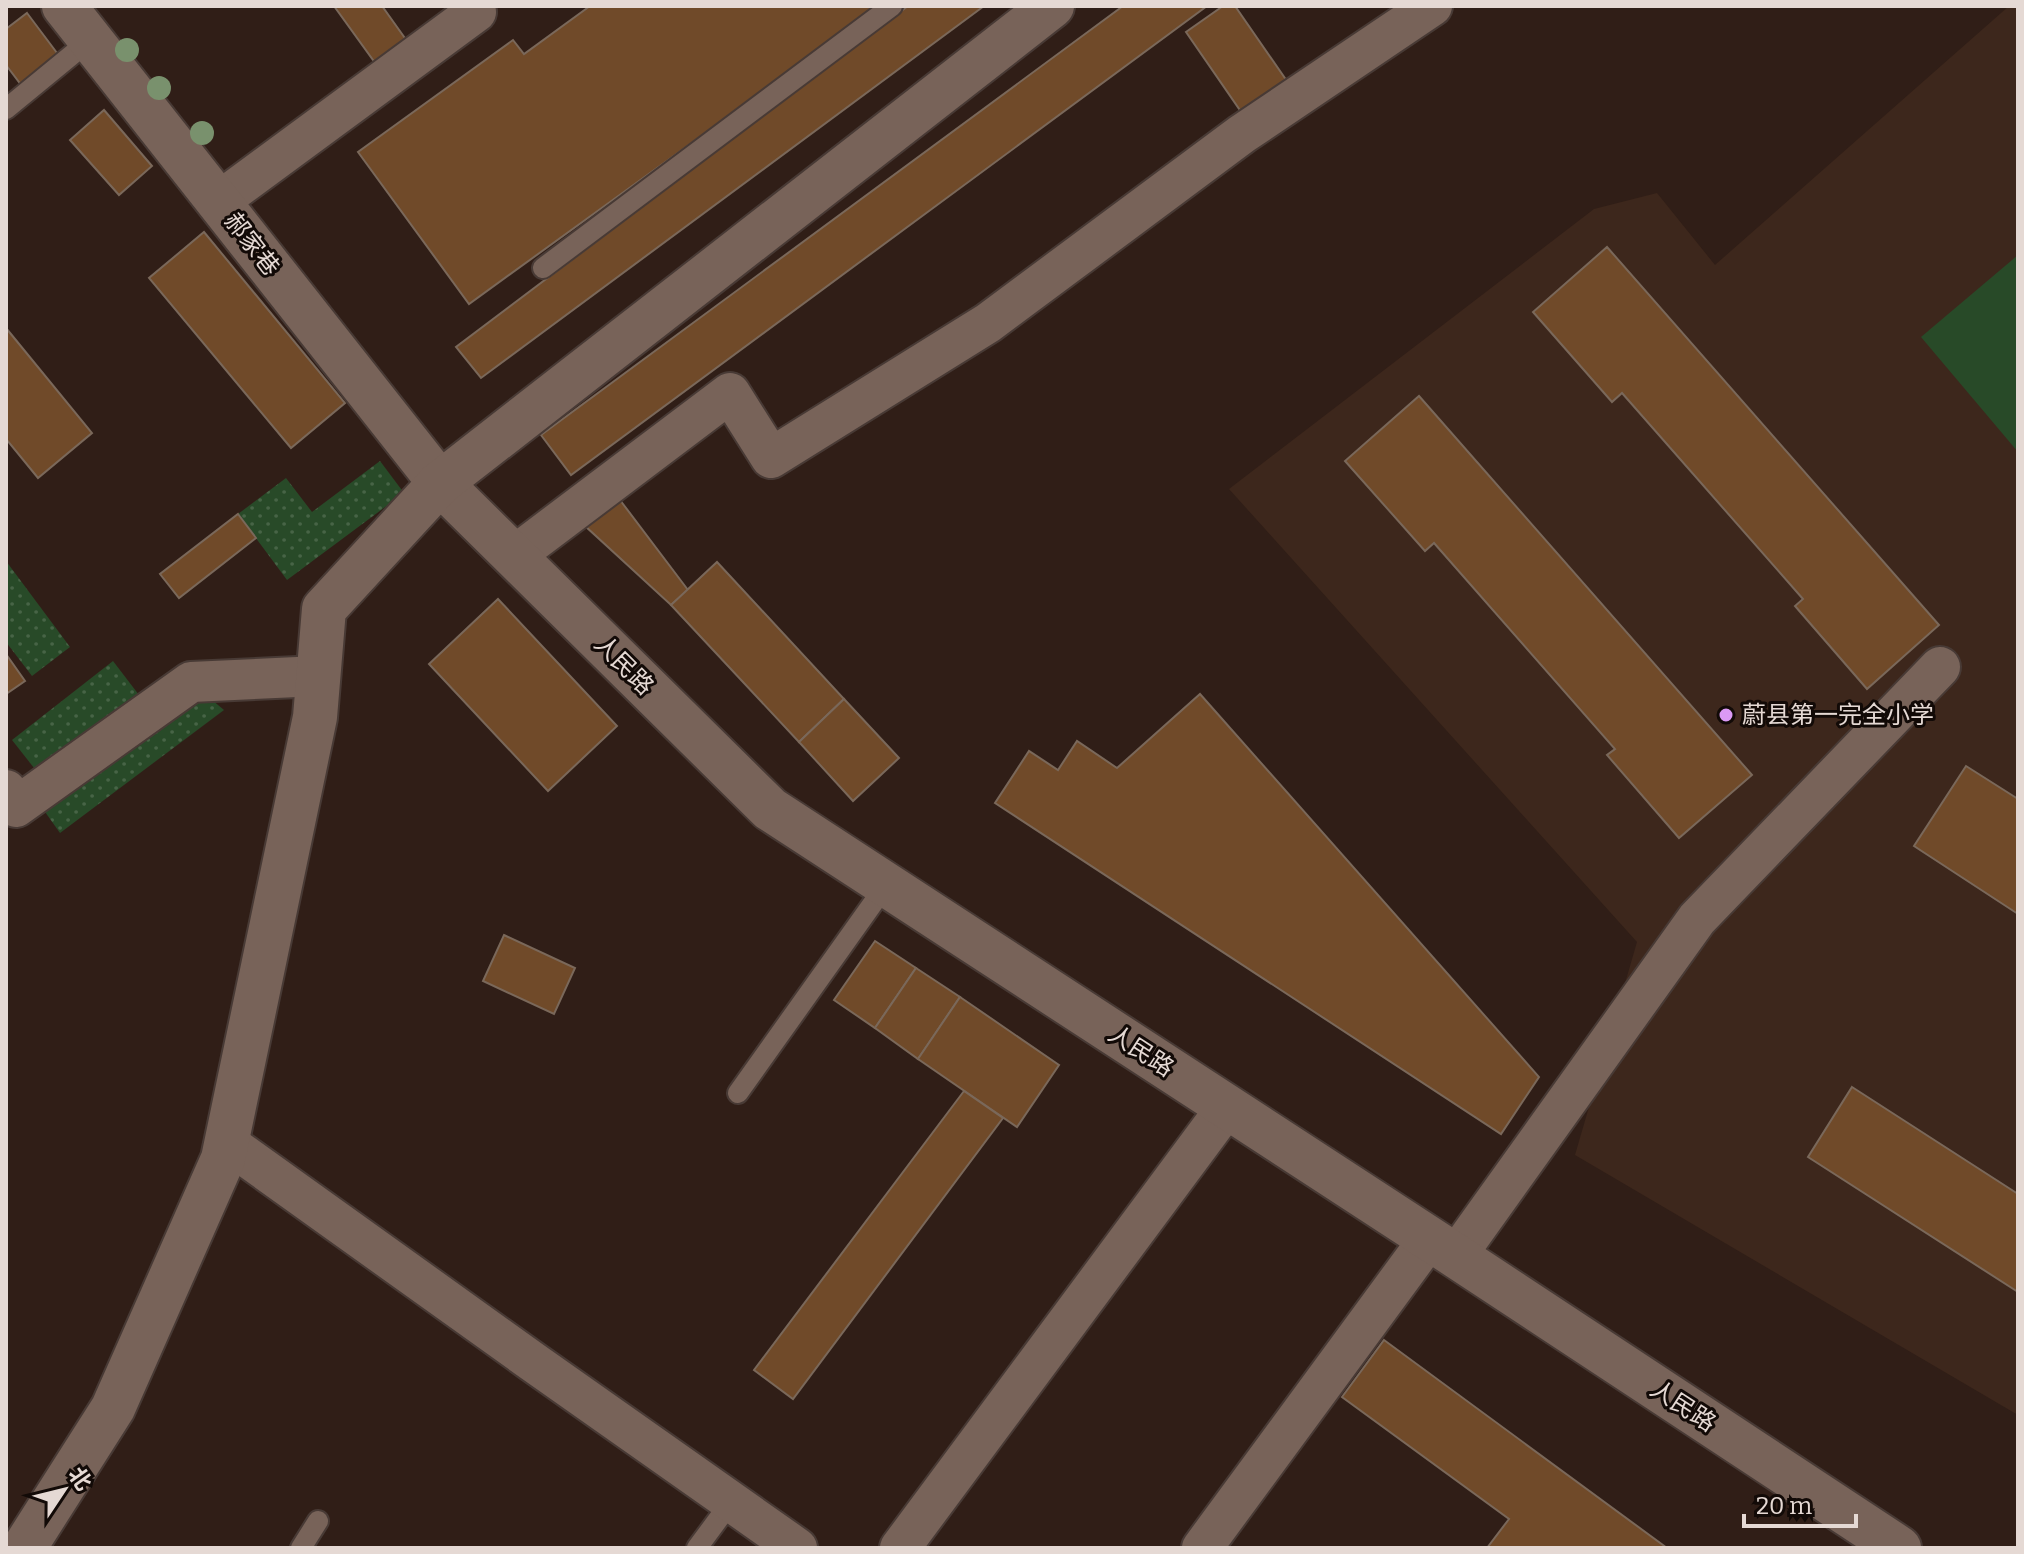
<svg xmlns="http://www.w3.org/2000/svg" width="2024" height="1554" font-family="Bitter,'Noto Sans SC',serif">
<defs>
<pattern id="grass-dots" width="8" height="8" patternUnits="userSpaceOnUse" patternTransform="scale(2)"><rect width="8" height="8" fill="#284a28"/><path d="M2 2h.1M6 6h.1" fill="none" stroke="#476446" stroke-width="1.8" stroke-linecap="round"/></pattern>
</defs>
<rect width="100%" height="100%" fill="#301e17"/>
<polygon fill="#3d271c" points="2009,6 2018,6 2018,1415 1575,1155 1637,942 1229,489 1594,209 1657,193 1715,265"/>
<g fill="url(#grass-dots)">
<polygon points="380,461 404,493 287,580 238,514 286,478 312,512"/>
<polygon points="6,561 70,647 32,676 6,642"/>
<polygon points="113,661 139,695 38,773 12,740"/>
<polygon points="200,690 224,710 60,833 43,809"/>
</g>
<polygon fill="#284a28" points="2018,255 2018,452 1921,337"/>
<g fill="#704a29" stroke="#7a685a" stroke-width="2">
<polygon points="334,6 382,6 412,48 381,71"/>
<polygon points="590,6 881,6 469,304 358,152 513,40 524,54"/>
<polygon points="908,6 984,6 481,378 456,347"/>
<polygon points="1123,6 1207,6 571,475 541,435"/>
<polygon points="1223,6 1235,6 1289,84 1244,116 1186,32"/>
<polygon points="27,13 60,57 22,86 6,65 6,29"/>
<polygon points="104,110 152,166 119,195 70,140"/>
<polygon points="204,232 345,403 291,448 149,278"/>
<polygon points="1607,247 1939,625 1867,689 1795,606 1803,599 1622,393 1612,402 1533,312"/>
<polygon points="6,328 92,433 38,478 6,439"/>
<polygon points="1419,396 1752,775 1679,838 1607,755 1615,749 1434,543 1425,551 1345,461"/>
<polygon points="620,500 688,590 671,605 584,525"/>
<polygon points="238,514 256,538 179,598 160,574"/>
<polygon points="717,562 844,699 799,742 671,605"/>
<polygon points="498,599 617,726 548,791 429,664"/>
<polygon points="6,654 25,681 6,694"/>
<polygon points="1200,694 1539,1077 1501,1134 995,803 1029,751 1058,770 1077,741 1117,768"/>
<polygon points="844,699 899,758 853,801 799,742"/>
<polygon points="1966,766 2018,799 2018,914 1914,846"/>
<polygon points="504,935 575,968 554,1014 483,981"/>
<polygon points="875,941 916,968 875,1028 834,1000"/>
<polygon points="916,968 960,997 918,1059 875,1028"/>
<polygon points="960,997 1059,1065 1017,1127 918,1059"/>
<polygon points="1852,1087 2018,1194 2018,1292 1808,1157"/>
<polygon points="964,1091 1003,1118 793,1399 754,1370"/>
<polygon points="1384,1340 1667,1548 1487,1548 1509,1519 1342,1397"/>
</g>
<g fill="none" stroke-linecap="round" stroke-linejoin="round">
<defs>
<g id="service">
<polyline points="6,109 90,40"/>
<polyline points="543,268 892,6"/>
<polyline points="738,1093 886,885"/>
<polyline points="301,1548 318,1521"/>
<polyline points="697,1548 731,1502"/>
</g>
<g id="minor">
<polyline points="218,202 476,12 472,6"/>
<polyline points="514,556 730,393 771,458 988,323 1242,134 1432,6"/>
<polyline points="6,790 16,807 191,682 319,676"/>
<polyline points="226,1142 533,1362 797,1548"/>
<polyline points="1456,1256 1697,919 1940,667"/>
<polyline points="900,1548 1227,1107"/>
<polyline points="1202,1548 1429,1239"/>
</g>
<g id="tertiary">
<polyline points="64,6 440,483 770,809 1456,1256 1899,1548"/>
<polyline points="24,1548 113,1408 223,1159 315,717 324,609 440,483 1052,6"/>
</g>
</defs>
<use href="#service" stroke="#483a35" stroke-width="24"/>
<use href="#minor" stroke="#483a35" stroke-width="44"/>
<use href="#tertiary" stroke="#483a35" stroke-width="48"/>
<use href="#service" stroke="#786359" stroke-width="20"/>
<use href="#minor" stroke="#786359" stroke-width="40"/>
<use href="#tertiary" stroke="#786359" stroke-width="44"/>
</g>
<g fill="#79916d">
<circle cx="127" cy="50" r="12"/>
<circle cx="159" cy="88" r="12"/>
<circle cx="202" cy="133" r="12"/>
</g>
<circle fill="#db99f5" stroke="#120a07" stroke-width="3" cx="1726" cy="715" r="8"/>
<g text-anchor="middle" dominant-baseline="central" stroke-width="6" stroke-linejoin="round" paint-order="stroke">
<g font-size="24" fill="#e5d9d4" stroke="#120a07">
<text transform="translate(252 244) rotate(52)">郝家巷</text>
<text transform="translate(624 665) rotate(45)">人民路</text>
<text transform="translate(1141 1051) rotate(33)">人民路</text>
<text transform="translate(1683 1406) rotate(33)">人民路</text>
</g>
<g font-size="24" fill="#e5d9d4" stroke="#120a07" text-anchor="start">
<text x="1742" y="715">蔚县第一完全小学</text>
</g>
</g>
<rect width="2024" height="1554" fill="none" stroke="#e5d9d4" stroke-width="16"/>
<g transform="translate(64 1490) rotate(55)" stroke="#120a07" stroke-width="6" paint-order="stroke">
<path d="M0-6L14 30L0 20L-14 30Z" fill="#e5d9d4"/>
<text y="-12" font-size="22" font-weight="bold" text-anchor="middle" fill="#e5d9d4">北</text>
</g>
<path d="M1744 1514v12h112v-12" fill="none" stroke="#e5d9d4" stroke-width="4"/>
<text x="1756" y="1514" font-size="24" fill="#e5d9d4" stroke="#120a07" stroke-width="6" paint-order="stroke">20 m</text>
</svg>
